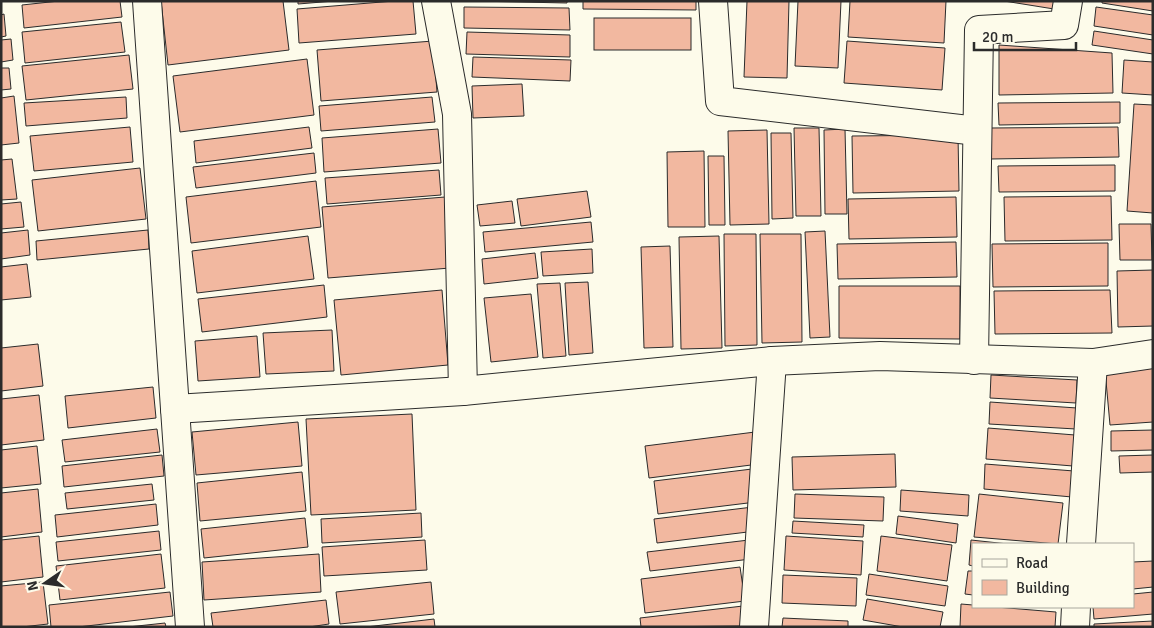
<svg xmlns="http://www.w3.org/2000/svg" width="1154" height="628" font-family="Signika,sans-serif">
<rect width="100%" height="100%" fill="#fdfbea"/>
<g fill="#f2b8a0" stroke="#2b2b2b">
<polygon points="59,1 120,1 122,17 24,28 22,5"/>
<polygon points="161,1 283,1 289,50 168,65"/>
<polygon points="298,1 334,1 298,4"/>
<polygon points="394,1 413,1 416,34 299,43 297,9"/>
<polygon points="473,1 567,1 567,3"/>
<polygon points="583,1 696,1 696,10 583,9"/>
<polygon points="747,1 789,1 787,78 744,77"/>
<polygon points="798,1 841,1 838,68 795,66"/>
<polygon points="850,1 946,1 944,43 848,37"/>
<polygon points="1004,1 1055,1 1054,9"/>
<polygon points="1102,1 1153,1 1153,11 1102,3"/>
<polygon points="464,7 569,8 570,30 464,28"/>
<polygon points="1096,7 1153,15 1153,35 1094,26"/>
<polygon points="4,14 6,36 1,37 1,15"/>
<rect x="594" y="18" width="97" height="32"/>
<polygon points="121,22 125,52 25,63 22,32"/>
<polygon points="1094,31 1153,40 1153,54 1092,45"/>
<polygon points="467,32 570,35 570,57 466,54"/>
<polygon points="11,39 13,60 1,62 1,40"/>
<polygon points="433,41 437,92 321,101 317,50"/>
<polygon points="847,41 945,48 942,90 844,83"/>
<polygon points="999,45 1112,53 1113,93 999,95"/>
<polygon points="129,55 133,89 26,100 22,66"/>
<polygon points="473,57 571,60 570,81 472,77"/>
<polygon points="307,59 314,115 180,132 173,76"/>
<polygon points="1124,60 1153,62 1153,95 1122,93"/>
<polygon points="1,68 9,68 11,89 1,90"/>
<polygon points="522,84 524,116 473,118 472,86"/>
<polygon points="14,96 19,143 1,145 1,98"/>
<polygon points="126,97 127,118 26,126 24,103"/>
<polygon points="432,97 435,122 321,131 319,106"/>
<polygon points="1120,102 1120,123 999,125 998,103"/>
<polygon points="1134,104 1153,105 1153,213 1127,211"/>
<polygon points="130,127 133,162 34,171 30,136"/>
<polygon points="309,127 312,148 196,163 194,141"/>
<polygon points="1118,127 1119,157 990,159 990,128"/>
<polygon points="794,128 819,128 821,216 796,216"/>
<polygon points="438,129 441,163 324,172 322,138"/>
<polygon points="845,129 847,214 825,214 824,130"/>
<polygon points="767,130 769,224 730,225 728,131"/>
<polygon points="771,133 791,133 793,218 772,219"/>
<polygon points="958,135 959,191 853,193 852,136"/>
<polygon points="704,151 705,227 668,227 667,152"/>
<polygon points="314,153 316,173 196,188 193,167"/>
<polygon points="708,156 724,156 725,225 709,225"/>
<polygon points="12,159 17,199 1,200 1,160"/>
<polygon points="1115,165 1115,191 999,192 998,166"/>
<polygon points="140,168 146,219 38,231 32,180"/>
<polygon points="439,170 441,195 327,204 325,178"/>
<polygon points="316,181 321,227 191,243 186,197"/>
<polygon points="587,191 591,217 521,226 517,199"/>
<polygon points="1111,196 1112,240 1005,241 1004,197"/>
<polygon points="445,197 450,268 328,278 322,207"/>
<polygon points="956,197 957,237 849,239 848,199"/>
<polygon points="512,201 515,223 480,226 477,205"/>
<polygon points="21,202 24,227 1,229 1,204"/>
<polygon points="591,222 593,242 485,252 483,232"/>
<polygon points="1119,224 1151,224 1152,260 1120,260"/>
<polygon points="28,230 30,255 1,259 1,233"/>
<polygon points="148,230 149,249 37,260 36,241"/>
<polygon points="825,231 830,337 810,338 805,232"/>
<polygon points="724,234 756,234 757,345 725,346"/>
<polygon points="760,234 801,234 802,342 762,343"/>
<polygon points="308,236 314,279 197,293 192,251"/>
<polygon points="719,236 722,348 681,349 679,237"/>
<polygon points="956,242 957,277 838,279 837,244"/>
<polygon points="1108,243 1108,286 993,287 992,244"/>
<polygon points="670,246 673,347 644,348 641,247"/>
<polygon points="592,249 593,273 543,276 541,252"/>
<polygon points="535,253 538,278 484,284 482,259"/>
<polygon points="27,264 31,297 1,300 1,267"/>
<polygon points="1153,270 1153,326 1118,327 1117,271"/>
<polygon points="588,282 593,353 569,355 565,283"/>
<polygon points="560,283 566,356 543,358 537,284"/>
<polygon points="324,285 327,317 202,332 198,299"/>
<polygon points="839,286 960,286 960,339 839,338"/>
<polygon points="442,290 448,365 341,375 334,300"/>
<polygon points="1110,290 1112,333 995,334 994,291"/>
<polygon points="531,294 538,357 491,362 484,298"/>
<polygon points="332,330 334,371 266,374 263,333"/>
<polygon points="257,336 260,377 198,381 195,341"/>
<polygon points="38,344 43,386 1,391 1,348"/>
<polygon points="1153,366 1153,422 1110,425 1105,370"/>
<polygon points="991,375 1077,380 1076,403 990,398"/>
<polygon points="153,387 156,418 68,428 65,396"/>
<polygon points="39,395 44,440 1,445 1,399"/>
<polygon points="990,402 1077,408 1076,429 989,424"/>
<polygon points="412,414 416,510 311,515 306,419"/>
<polygon points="298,422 302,466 196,475 192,432"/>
<polygon points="988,428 1075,435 1073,466 986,459"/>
<polygon points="157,429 160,452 65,462 62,440"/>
<polygon points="1153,430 1153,450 1111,451 1111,431"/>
<polygon points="755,432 759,464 649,478 645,446"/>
<polygon points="37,446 41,484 1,488 1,450"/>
<polygon points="895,454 896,487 793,490 792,457"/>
<polygon points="162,455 164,476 64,487 62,466"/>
<polygon points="1153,455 1153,472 1120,473 1119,456"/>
<polygon points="985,464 1074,471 1072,497 984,489"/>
<polygon points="752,469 756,502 658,514 654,481"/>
<polygon points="302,472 306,511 200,521 197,483"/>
<polygon points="152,484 154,500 67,509 65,493"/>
<polygon points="38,489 42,532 1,537 1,493"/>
<polygon points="901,490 969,495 968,516 900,511"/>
<polygon points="795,494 884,497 883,521 794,518"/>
<polygon points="979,494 1063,503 1058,544 974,537"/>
<polygon points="156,504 158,525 57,537 55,515"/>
<polygon points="753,507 756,531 657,543 654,519"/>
<polygon points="421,513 422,537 322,543 321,519"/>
<polygon points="898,516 958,524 956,543 896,534"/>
<polygon points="305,518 308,547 204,558 201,529"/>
<polygon points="793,521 864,525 863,537 792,533"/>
<polygon points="159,531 161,550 58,561 56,542"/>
<polygon points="39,536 43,577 1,582 1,540"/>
<polygon points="786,536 863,541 861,575 784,570"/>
<polygon points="881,536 952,545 947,581 877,571"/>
<polygon points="425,540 427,570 324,576 322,547"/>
<polygon points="749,540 751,559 650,571 647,552"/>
<polygon points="971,540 1008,544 973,544 973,566 969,565"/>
<polygon points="161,554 165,588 60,600 56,566"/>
<polygon points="319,554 321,592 204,600 202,562"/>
<polygon points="1153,561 1153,587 1133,589 1133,562"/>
<polygon points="740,567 745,601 645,613 641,579"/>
<polygon points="968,571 973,571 973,595 965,594"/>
<polygon points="869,574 948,586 945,606 866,595"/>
<polygon points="783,575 857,578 856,606 782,603"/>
<polygon points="43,582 48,624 22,627 1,627 1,586"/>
<polygon points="431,582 434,614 340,624 336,592"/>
<polygon points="170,592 173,616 78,627 51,627 49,605"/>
<polygon points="1153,592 1153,614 1094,619 1093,607 1133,607 1133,594"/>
<polygon points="867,599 943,612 940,627 903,627 863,620"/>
<polygon points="326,600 329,624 309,627 213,627 211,613"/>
<polygon points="961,604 973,605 973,607 996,607 1056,612 1055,627 960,627"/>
<polygon points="743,606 746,626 641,627 640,618"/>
<polygon points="783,618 848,621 848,627 782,627"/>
<polygon points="434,619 435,627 366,627"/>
<polygon points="1153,621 1153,627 1094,627 1094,624"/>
<polygon points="165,623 166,627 128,627"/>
</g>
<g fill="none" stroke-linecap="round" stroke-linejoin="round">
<defs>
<g id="minor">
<polyline points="147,1 190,627"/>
<polyline points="436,1 457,114 463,391"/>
<polyline points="713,1 720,101 977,131"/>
<polyline points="974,360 979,30 1064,25 1068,1"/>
<polyline points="175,409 463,391 772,361 880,356 1093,363 1153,354"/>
<polyline points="1081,544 1093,363"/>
<polyline points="754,627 772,361"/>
<polyline points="1075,627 1076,607"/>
</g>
</defs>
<use href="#minor" stroke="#2b2b2b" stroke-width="30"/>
<use href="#minor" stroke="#fdfbea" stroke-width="28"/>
</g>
<rect width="1154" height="628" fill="none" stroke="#2b2b2b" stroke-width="5"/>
<rect x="972" y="543" width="162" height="65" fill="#fdfbea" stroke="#a9a89e"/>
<rect x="982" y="559" width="25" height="8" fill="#fdfbea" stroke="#a9a89e"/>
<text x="1016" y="568" font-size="15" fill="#2b2b2b">Road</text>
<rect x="982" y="580" width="25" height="15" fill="#f2b8a0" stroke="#a9a89e"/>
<text x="1016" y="593" font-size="15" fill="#2b2b2b">Building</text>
<g transform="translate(45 583) rotate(257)" stroke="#fdfbea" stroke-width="4" paint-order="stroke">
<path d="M0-4L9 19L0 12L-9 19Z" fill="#2b2b2b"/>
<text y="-8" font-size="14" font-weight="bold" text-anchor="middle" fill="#2b2b2b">N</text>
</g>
<path d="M974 42v8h102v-8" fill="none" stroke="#2b2b2b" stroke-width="2.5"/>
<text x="982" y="42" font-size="15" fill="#2b2b2b" stroke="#fdfbea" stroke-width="4" paint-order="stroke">20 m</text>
</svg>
